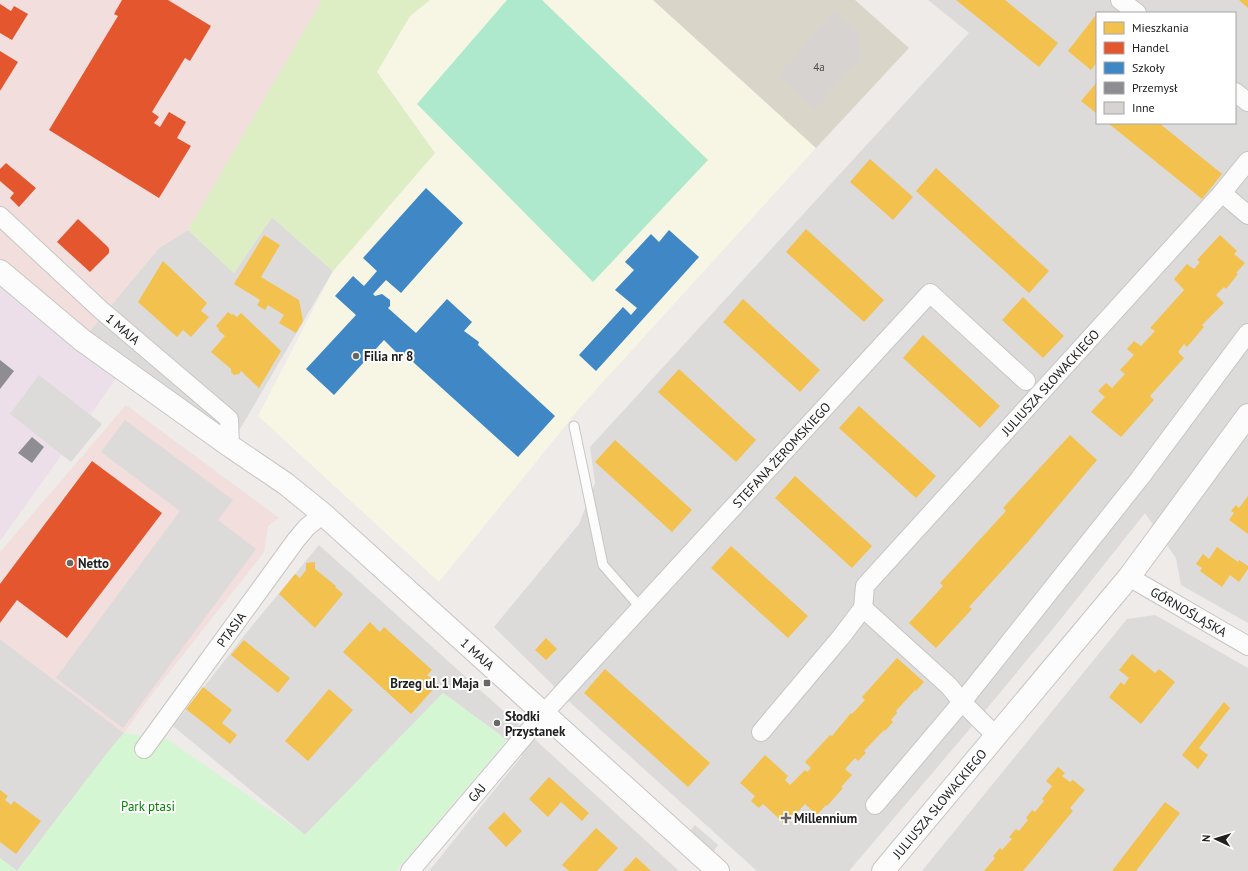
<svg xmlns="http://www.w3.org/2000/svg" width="1248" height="871" font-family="'PT Sans',sans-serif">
<rect width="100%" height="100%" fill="#eeebe8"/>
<g fill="#dddbda" fill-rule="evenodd">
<path d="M928,0H1248V623L1181,585L1176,558L1145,513L1056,625L974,724L849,871H757L573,705L494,627L579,524L595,483L590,447L969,33ZM1097,13H1235V123H1097Z"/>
<polygon points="272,217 333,271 230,446 82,340 159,248 188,230 234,273"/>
<polygon points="319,545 518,724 679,871 429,871 522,756 507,740 443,693 305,835 173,726 251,627"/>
<polygon points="1155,615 1248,668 1248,871 922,871 1127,619"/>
<polygon points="0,639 124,733 107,753 17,871 0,858"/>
</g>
<g fill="#f1dedd">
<polygon points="0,0 322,0 188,230 159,248 82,340 0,268"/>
<polygon points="126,405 279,518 268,526 264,552 149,698 124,733 0,639 0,552"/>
</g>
<polygon fill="#ecdfe9" points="0,268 123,369 0,541"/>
<polygon fill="#f7f5e4" points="430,0 653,0 816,148 583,404 439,582 258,416 333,271 435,153 377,72 410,16"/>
<g fill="#dcdbda">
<polygon points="39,375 102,424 71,462 10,414"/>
<polygon points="125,420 233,500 218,520 256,549 123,728 56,678 180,511 101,452"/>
<polygon points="585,531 671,549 584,646 532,596"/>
<polygon points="11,673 111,749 90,776 0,708 0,689"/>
<polygon points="0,729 79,790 70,802 0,750"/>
<polygon points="695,825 718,845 713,852 690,831"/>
</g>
<polygon fill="#d9d6c9" points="653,0 855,0 909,48 816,148"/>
<polygon fill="#deeec4" points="322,0 430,0 410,16 377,72 435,153 333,271 272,217 234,273 188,230"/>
<g fill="#d4f6d2">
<polygon points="443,693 507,740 396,871 17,871 107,753 124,733 167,739 305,835"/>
<polygon points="0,858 17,871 0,871"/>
</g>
<polygon fill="#afe9cd" points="507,0 542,0 708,160 593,282 417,104"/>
<g fill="#f2c14e">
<polygon points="956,0 1005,0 1058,43 1039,67"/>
<polygon points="1239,0 1248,0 1248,8"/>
<polygon points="1099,11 1102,13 1097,13 1097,62 1091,70 1068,51"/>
<polygon points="1097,82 1097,114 1081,101"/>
<polygon points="1108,123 1159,123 1222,174 1202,199"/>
<polygon points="870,159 913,197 893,220 850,182"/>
<polygon points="936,168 1049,271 1029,293 916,191"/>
<polygon points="806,229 884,300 864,322 786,252"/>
<polygon points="264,235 280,245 261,277 299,300 303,321 296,333 279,323 284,315 268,305 265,310 257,305 260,300 234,284"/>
<polygon points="1220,235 1237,251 1234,254 1245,263 1236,273 1238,274 1226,289 1224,287 1216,295 1224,303 1202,325 1204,327 1187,347 1184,344 1178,352 1184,358 1150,396 1154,400 1121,437 1091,412 1105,397 1098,391 1106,383 1112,388 1125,374 1120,370 1134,355 1127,349 1134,341 1141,346 1155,331 1150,328 1184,290 1174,279 1187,264 1194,269 1200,262 1197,260"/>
<polygon points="163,261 207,303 201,311 209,317 191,337 183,330 177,337 138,302"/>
<polygon points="1023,297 1064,336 1043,358 1002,320"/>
<polygon points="743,299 820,370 800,392 723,322"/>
<polygon points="228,312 232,315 233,314 237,317 241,313 281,351 259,388 241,371 239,374 234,375 231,372 231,369 211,352 225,336 218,330 219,329 216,326"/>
<polygon points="923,335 1000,406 980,428 903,358"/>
<polygon points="679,369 756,440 736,462 658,392"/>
<polygon points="859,406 936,476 916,498 839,428"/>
<polygon points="1070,435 1097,460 1027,543 969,607 972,609 936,648 909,623 943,586 940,583 1006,511 1003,508"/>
<polygon points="615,440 692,510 672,532 595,462"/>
<polygon points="795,476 872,546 852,568 775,498"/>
<polygon points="1248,496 1248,534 1229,520 1234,513 1231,511 1236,505 1239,508"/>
<polygon points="731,546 808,616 788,638 711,568"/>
<polygon points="1217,547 1238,562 1239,560 1248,566 1248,569 1239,582 1230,575 1222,587 1200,571 1202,568 1196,564 1203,554 1209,559"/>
<polygon points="315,562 315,569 336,586 335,587 343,594 315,628 279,594 295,574 300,578 306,570 306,563"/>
<polygon points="370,622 380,632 384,627 432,670 427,675 438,684 411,714 343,652"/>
<polygon points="546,638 557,649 546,660 535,650"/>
<polygon points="244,640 290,678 278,693 231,655"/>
<polygon points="1132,654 1155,673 1159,669 1175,682 1141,724 1109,697 1121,682 1124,685 1129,678 1119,670"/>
<polygon points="897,658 924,682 916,691 915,690 896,711 897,713 891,720 893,722 885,731 884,730 864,751 866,753 858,761 855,758 845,769 852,775 841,787 843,788 827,806 826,805 817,815 805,804 786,825 763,804 759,808 751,801 755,796 740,783 765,755 788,776 785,780 790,785 805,770 807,772 811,768 805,762 830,735 832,736 851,713 852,714 865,700 862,697"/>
<polygon points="605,669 710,763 688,787 584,693"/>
<polygon points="203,687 232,710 222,723 237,735 230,744 186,709"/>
<polygon points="329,689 353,710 308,761 285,741"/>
<polygon points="1224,702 1230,708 1199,748 1208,755 1198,769 1182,755"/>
<polygon points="1058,767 1065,773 1062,776 1070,782 1073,780 1085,790 1070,808 1073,811 1023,871 984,871 995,858 993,856 1000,848 1002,850 1012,839 1009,837 1016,829 1019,831 1028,820 1026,818 1032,810 1035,812 1044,801 1042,799 1052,786 1046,781"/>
<polygon points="549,777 589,813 582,821 561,802 548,817 529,799"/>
<polygon points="0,790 8,796 5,800 11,805 14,801 41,821 16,854 0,842"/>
<polygon points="1165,802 1180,813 1136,871 1112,871"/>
<polygon points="504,812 522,831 506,847 488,828"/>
<polygon points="596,828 618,848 597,871 569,871 562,865"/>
<polygon points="636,857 651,871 623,871"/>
</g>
<g fill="#e4572e">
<polygon points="122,0 168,0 211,26 190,61 185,58 152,112 159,117 154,123 160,127 169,112 186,122 177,138 191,146 159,198 49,130 118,16 114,14"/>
<polygon points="0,4 11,11 14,6 28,14 12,40 0,33"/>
<polygon points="0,51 18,62 0,91"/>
<polygon points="6,163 36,188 19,207 10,198 14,193 0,181 0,169"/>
<polygon points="78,219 108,247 109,249 109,253 90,272 57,242"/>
<polygon points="92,461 162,513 67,638 17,600 0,623 0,584"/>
</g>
<g fill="#3f88c5">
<polygon points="426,188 463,223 401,293 386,280 373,294 375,296 382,294 390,300 390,306 388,308 416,333 447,299 472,322 464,331 479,342 478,345 555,416 518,457 402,352 399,355 384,340 334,395 306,369 356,315 335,296 353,276 364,286 377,271 363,258"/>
<polygon points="669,230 699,257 596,371 579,355 623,307 631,315 637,308 615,290 634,270 625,262 651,234 659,242"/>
</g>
<g fill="#8d8d92">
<polygon points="0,360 14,371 0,389"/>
<polygon points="32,437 44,447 32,463 18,453"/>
</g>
<polygon fill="#d7d3d1" points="834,10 860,33 861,58 815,110 778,76"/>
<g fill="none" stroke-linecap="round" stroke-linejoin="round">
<defs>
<polyline id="service" points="574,426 603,565 640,607"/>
<g id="minor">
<polyline points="1120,0 1137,13"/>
<polyline points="1235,92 1248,102"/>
<polyline points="1222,193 1248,215"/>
<path id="s1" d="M0,216L101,310L229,419L230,446"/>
<path id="s2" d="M1129,577L1248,646"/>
<polyline points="863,608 949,686 962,702 996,736"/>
<path id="s3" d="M761,732L841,637L863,608L865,586L1222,193L1248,161"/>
<path id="s4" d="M144,749L296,540L307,527L323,514"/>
<polyline points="875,805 962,702 1140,478 1248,333"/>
<path id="s5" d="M410,871L544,713L930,293L1026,381"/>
</g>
<g id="tertiary">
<path id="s6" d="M0,271L82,340L230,446L286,484L323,514L718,871"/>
<path id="s7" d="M883,871L1129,577L1248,415"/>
</g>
</defs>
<use href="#service" stroke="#c7c6c4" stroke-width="11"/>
<use href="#minor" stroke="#c7c6c4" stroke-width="20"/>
<use href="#tertiary" stroke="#c7c6c4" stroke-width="24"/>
<use href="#service" stroke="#fcfcfc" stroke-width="9"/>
<use href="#minor" stroke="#fcfcfc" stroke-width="18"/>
<use href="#tertiary" stroke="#fcfcfc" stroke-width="22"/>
</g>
<g fill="#686766" stroke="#fff" stroke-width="1.5">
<circle cx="356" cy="356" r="4"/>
<circle cx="70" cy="563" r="4"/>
<rect x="483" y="679" width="8" height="8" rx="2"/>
<circle cx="497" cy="723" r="4"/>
<path d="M784 812h4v4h4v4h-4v4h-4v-4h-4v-4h4z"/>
</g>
<g text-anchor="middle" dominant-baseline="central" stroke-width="4" stroke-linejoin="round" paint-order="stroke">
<g font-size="11" fill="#4e4d4c">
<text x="819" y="67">4a</text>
</g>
<g font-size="13" fill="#202020" stroke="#fff">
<text stroke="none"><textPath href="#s1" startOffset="167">1 MAJA</textPath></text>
<text stroke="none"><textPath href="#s3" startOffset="458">JULIUSZA SŁOWACKIEGO</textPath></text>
<text stroke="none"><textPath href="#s5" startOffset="558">STEFANA ŻEROMSKIEGO</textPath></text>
<text stroke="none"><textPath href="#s2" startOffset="69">GÓRNOŚLĄSKA</textPath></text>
<text stroke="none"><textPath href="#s4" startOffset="148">PTASIA</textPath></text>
<text stroke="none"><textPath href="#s6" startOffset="613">1 MAJA</textPath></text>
<text stroke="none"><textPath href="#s5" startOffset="103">GAJ</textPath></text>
<text stroke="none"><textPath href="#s7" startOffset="88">JULIUSZA SŁOWACKIEGO</textPath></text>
</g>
<g font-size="13" font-weight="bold" fill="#202020" stroke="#fff" text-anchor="start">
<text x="364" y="356">Filia nr 8</text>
<text x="78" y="563">Netto</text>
<text x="479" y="683" text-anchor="end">Brzeg ul. 1 Maja</text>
<text x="505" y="716">Słodki<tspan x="505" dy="15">Przystanek</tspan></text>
<text x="794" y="818">Millennium</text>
</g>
<g font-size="13" fill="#018503" stroke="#fff">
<text x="148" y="806">Park ptasi</text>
</g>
</g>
<rect x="1096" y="12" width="140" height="112" fill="#ffffff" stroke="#a6a6a6"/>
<rect x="1104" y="22" width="20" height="12" fill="#f2c14e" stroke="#a6a6a6"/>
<text x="1132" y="32" font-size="12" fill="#202020">Mieszkania</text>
<rect x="1104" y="42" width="20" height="12" fill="#e4572e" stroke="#a6a6a6"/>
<text x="1132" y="52" font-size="12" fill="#202020">Handel</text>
<rect x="1104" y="62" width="20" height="12" fill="#3f88c5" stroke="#a6a6a6"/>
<text x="1132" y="72" font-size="12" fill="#202020">Szkoły</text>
<rect x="1104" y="82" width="20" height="12" fill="#8d8d92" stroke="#a6a6a6"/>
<text x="1132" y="92" font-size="12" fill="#202020">Przemysł</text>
<rect x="1104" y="102" width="20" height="12" fill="#d7d3d1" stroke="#a6a6a6"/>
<text x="1132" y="112" font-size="12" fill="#202020">Inne</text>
<g transform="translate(1216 839) rotate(274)" stroke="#ffffff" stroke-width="3" paint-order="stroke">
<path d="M0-3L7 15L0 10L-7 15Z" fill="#202020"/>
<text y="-6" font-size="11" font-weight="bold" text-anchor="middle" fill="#202020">N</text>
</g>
</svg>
